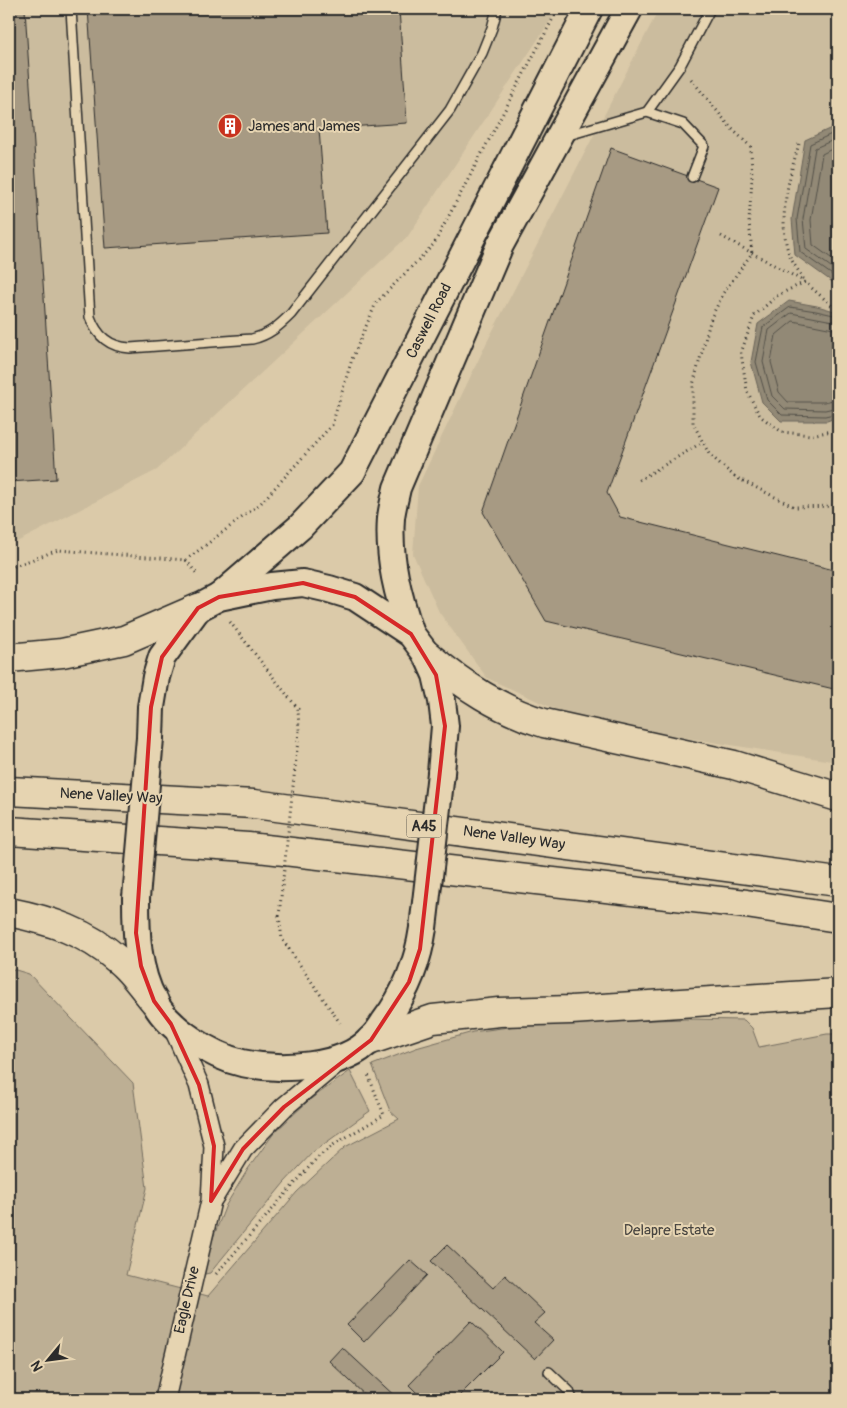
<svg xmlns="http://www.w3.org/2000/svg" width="847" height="1408" font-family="Pangolin,sans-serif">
<rect width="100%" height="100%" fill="#dbcaa9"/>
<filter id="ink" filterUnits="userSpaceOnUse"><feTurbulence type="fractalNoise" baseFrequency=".02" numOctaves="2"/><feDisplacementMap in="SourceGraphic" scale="10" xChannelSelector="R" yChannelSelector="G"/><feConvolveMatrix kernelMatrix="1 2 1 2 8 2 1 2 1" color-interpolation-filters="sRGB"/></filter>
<g filter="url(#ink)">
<g fill="#cbbc9e">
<polygon points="9,9 558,9 408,236 157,470 9,546"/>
<polygon points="659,9 838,9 838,762 581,721 487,678 439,612 413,554 418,486 487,342"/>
</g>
<g fill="#bdaf94" stroke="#746d60">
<polygon points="9,968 29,974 133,1083 147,1188 126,1275 208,1296 297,1192 345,1147 399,1119 390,1111 372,1065 416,1048 473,1032 530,1024 686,1019 744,1020 752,1028 759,1047 827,1034 838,1034 838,1399 9,1399"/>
<polygon points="350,1071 370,1111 313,1152 284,1183 210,1273 205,1274 202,1266 226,1205 248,1169 274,1133 308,1101"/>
</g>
<g fill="#928976" stroke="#696358">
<polygon points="838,125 838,286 795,255 792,219 805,140"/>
<polygon points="789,301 817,306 838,312 838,417 827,421 781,421 762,402 751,362 758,324"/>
</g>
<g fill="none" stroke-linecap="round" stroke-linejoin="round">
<g stroke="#545149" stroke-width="1">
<polyline points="838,131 810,144 797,219 800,252 838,279"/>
<polyline points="838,138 815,148 803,219 806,249 838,272"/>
<polyline points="838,146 822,154 811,220 813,245 838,263"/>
<polyline points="838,316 816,311 790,307 763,327 756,362 767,400 782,415 825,416 838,413"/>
<polyline points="838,322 791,313 769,330 763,362 772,396 785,409 825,410 838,407"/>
<polyline points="838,330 793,321 776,335 771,362 779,392 788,402 824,402 838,399"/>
</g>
</g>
<g fill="#a79a83" stroke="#2b2b2b">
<polygon points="9,9 25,9 56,479 9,482"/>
<polygon points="88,9 399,9 407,123 319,129 327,233 105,248"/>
<polygon points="611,148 718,187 607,493 620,517 838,571 838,690 546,621 483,512"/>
<polygon points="447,1245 493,1288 505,1275 545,1313 534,1323 553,1340 535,1359 431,1261"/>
<polygon points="410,1260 427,1275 364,1342 347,1325"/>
<polygon points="471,1321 503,1352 456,1399 423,1399 409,1385"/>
<polygon points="342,1347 398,1399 369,1399 329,1361"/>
</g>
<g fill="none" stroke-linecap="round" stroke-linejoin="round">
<defs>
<g id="lane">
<path d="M71,9L90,317C97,336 109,347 130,348L252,339C269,335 279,326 291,314L450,110L482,53L492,28L497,9"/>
<polyline points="647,112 680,66 710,9"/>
<polyline points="565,136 647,112 683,124 704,146 692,177"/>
<polyline points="549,1372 569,1391 572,1399"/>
</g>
<g id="street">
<polyline points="213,1198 243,1149 284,1107 339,1061"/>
<polyline points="165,1399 211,1201 214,1146 199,1085 173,1027"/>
</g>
<g id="secondary">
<polyline points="219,597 300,527 352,472 589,9"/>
<path d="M411,634C398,596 388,559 391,518C392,508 395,498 397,488L500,245L629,9"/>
<polyline points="150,738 151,707 156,677 162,657 198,608 219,597 272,586 303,583 329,589 355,597 411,634 427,655 436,675 442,701 445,726 441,773"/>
<path d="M136,898C136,933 137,970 154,1001C168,1029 212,1056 242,1063C280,1071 343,1069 371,1039C377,1034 381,1027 385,1021C406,993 418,963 423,928"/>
</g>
<g id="highway">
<path d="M427,655C463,685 500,710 544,723L734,765L838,797"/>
<polyline points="9,658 62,653 124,640 198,608"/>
<polyline points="9,791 254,804 838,882"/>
<polyline points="9,831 248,847 746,904 838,918"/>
<path d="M9,912C49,920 87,932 118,960C132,971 143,988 154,1001"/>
<polyline points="371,1040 433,1019 499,1012 571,1010 838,993"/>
</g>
</defs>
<use href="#lane" stroke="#2b2b2b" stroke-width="12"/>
<use href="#street" stroke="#2b2b2b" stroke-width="22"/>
<use href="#secondary" stroke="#2b2b2b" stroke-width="30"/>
<use href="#highway" stroke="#2b2b2b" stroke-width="31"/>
<g stroke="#2b2b2b" stroke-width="3" stroke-dasharray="1 4" stroke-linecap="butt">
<polyline points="691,79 731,128 751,147 752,180 749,221 752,253 724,292 711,318 693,385 693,423 709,454 735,477 795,507 838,506"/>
<path d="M799,144C789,177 778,217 788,251C791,262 800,272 805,282L778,295L754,316L741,353L747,391L760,416L782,432L811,435L838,430"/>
<polyline points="721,236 805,282 838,311"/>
<polyline points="639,480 703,442"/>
<polyline points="186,560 197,574"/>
<polyline points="9,568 58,550 186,560 261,503 332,425 352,359 376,303 434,244 558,9"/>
<polyline points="230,622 298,709 299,731"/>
<polyline points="279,916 282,939 340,1023"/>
<polyline points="216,1274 317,1158 336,1143 384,1115 367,1072"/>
</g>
<use href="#lane" stroke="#e6d4b1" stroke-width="9"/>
<use href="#street" stroke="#e6d4b1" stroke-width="19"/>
<use href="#secondary" stroke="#e6d4b1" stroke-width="26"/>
<use href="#highway" stroke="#e6d4b1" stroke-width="28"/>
<defs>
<g id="secondary-bridge">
<polyline points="136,898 150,738"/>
<polyline points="423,928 441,773"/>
</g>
</defs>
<use href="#secondary-bridge" stroke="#2b2b2b" stroke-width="30" stroke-linecap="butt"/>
<polyline stroke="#2b2b2b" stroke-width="3" stroke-dasharray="1 4" stroke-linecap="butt" points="279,916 299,731"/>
<use href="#secondary-bridge" stroke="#e6d4b1" stroke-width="26"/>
</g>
</g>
<path fill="none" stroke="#d62828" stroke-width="4" stroke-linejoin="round" d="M303,583L355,597L411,634L436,675L445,726L420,949L409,982L371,1040L284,1107L243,1149L211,1201L214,1146L199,1085L171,1024L154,1001L141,966L136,933L151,707L162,657L198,608L219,597Z"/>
<defs>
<symbol id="building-disc" viewBox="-11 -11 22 22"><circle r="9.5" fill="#c8321e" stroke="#e6d4b1"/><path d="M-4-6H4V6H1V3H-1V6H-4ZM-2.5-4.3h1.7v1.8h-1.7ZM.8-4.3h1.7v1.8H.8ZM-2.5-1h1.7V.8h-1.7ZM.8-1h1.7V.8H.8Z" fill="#fff"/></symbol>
</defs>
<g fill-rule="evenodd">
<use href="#building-disc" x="216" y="112" width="28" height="28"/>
</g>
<g text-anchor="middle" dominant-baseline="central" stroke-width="4" stroke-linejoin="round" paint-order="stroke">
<rect fill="#e6d4b1" stroke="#635e53" stroke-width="1" x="406.5" y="814.5" width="35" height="23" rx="4"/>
<g font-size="14" font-weight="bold" fill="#2b2b2b">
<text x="424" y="826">A45</text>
</g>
<g font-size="15" fill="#2b2b2b" stroke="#e6d4b1" text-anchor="start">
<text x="248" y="126">James and James</text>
</g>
<g font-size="15" fill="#2b2b2b" stroke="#e6d4b1">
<text transform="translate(429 321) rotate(-63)">Caswell Road</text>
<text transform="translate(111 796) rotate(3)">Nene Valley Way</text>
<text transform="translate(514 838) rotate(8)">Nene Valley Way</text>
<text transform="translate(187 1300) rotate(-77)">Eagle Drive</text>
</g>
<g font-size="15" fill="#484540" stroke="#e6d4b1">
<text x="669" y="1230">Delapre Estate</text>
</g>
</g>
<rect width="847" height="1408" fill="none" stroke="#e6d4b1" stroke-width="30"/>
<rect x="15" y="15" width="817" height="1378" fill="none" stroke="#2b2b2b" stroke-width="2" filter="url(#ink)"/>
<g transform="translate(48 1360) rotate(241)" stroke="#e6d4b1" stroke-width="4" paint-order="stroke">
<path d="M0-4L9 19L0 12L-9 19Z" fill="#2b2b2b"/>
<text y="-8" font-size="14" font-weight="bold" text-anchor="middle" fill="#2b2b2b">N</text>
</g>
</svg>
